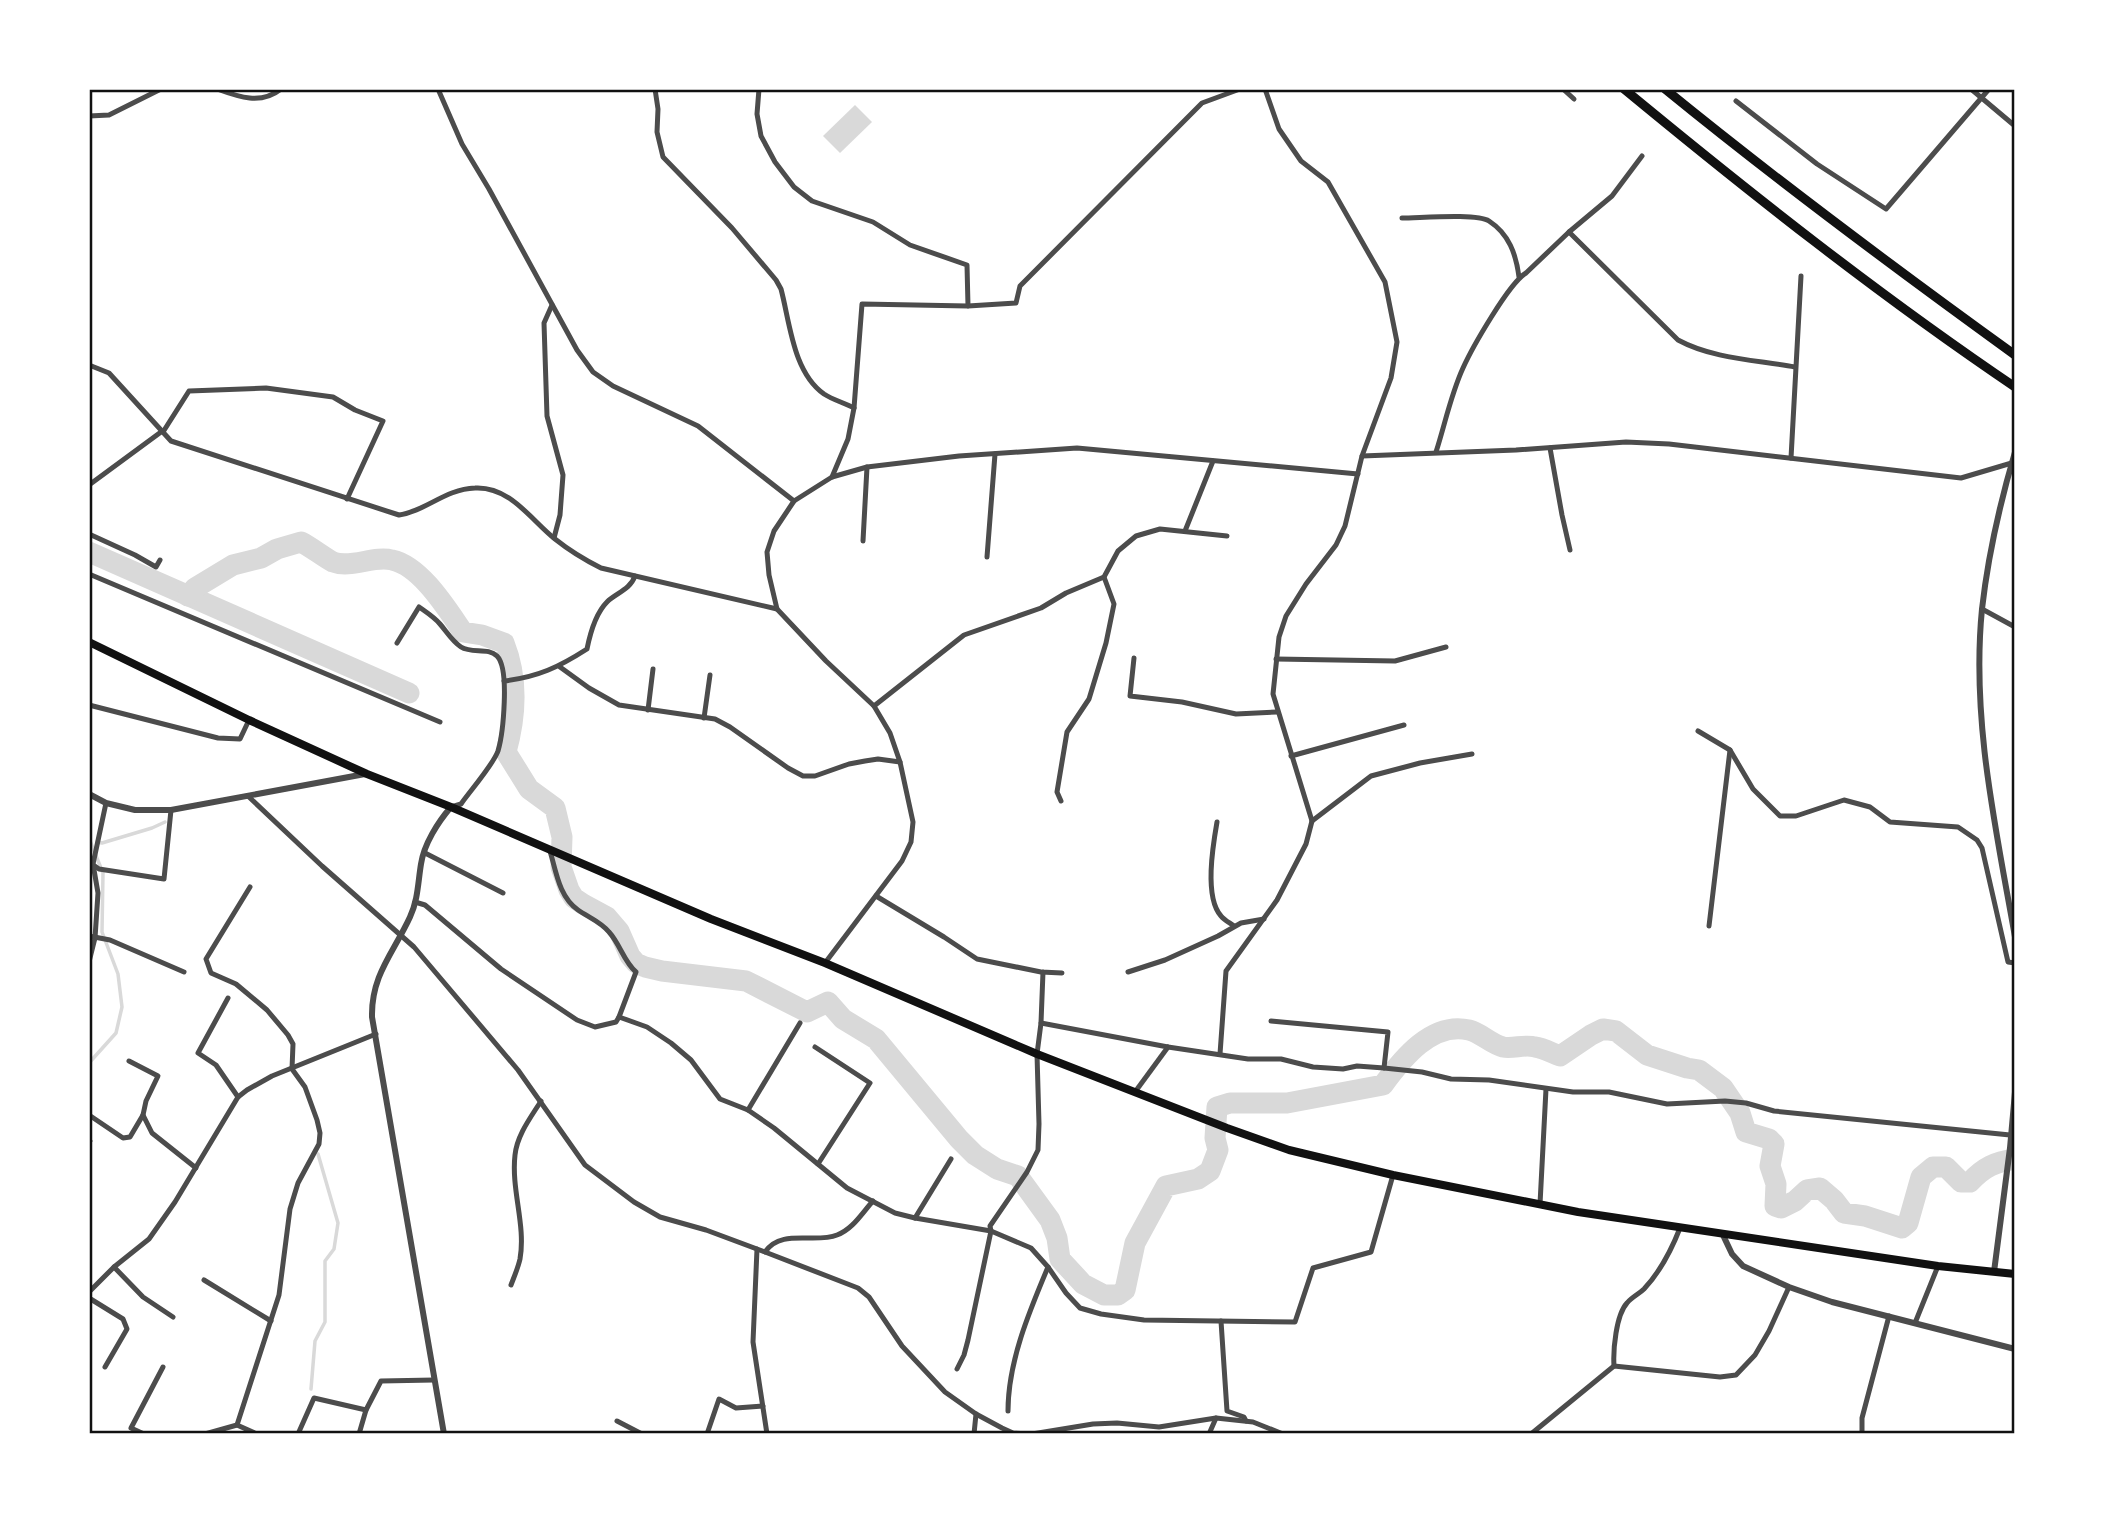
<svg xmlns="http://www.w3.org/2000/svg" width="2104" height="1523" font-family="'Titillium Web',sans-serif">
<rect width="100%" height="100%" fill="#fff"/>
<polygon fill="#d9d9d9" points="855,105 872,122 840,153 823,136"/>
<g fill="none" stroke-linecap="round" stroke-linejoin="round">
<g stroke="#d9d9d9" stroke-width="3.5">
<polyline points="97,842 102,843 152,828 165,822"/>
<polyline points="89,1063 116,1033 122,1007 118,974 102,932 103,873 90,841"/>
<polyline points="311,1389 315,1341 325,1322 325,1261 334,1249 338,1223 318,1154"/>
</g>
<g stroke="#d9d9d9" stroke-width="21">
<polyline points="89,552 409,693"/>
<path d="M188,596L195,588L233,565L261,558L277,549L301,542C311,547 325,558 333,562C351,569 374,555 392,560C421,566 447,609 463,632L482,635L504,643C518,678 516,716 506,752L529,789L555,808L562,837L561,867L569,890L574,898L583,904L607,917L619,931L630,956L636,963L645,967L662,971L746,981L807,1012L828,1002L843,1019L876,1039L959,1139L975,1155L997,1169L1018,1176L1050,1220L1057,1238L1060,1259L1083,1284L1104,1295H1118L1125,1290L1135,1243L1166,1186L1198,1179L1210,1171L1218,1150L1215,1138L1217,1107L1230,1103H1287L1383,1085C1402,1059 1432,1021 1469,1030C1481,1033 1491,1044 1503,1047C1513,1049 1525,1044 1535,1047C1543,1048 1552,1053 1560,1056L1591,1035L1603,1029L1616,1031L1647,1055L1687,1068L1699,1070L1723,1088L1740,1113L1746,1132L1769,1139L1774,1144L1770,1166L1776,1184L1775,1206L1781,1208L1795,1201L1807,1190L1820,1188L1834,1200L1844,1213L1865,1216L1902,1228L1908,1223L1921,1177L1933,1167H1946L1961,1182H1970C1984,1167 1995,1162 2015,1159"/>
</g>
<g stroke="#4c4c4c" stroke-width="5">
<path d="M217,89C239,97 261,105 281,89"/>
<polyline points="438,89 462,144 489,189 577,350 593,372 613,386 698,426 794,501"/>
<path d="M655,89L658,109L657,132L663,157L732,228L776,280L781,289C790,323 793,372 824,394C833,400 845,403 854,408"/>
<polyline points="759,89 757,114 761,136 775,162 794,187 812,201 873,222 910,245 967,265 968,306"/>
<polyline points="1563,89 1574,99"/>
<polyline points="1971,89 2015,126"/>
<polyline points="1736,101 1817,164 1886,209 1989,89"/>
<polyline points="89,116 109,115 161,89"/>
<path d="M1402,218C1420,218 1477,213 1489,221C1509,234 1516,254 1519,277"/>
<path d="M1569,232L1678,340C1713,359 1757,360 1795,367"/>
<polyline points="552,305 544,323 547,416 563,475 560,515 554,538"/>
<path d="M89,365L109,373L171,441L399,515C426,511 445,489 475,488C510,486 531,520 555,539C570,551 585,560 601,568L777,609"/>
<polyline points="163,432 189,391 266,388 333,397 355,410 383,421 347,499"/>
<polyline points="1550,448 1562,515 1570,550"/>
<path d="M1436,452C1445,424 1451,394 1463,368C1472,348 1509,283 1526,273L1569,232L1612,196L1642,156"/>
<polyline points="1362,456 1516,450 1626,442 1669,444 1961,478 2015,462"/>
<polyline points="1791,458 1801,276"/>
<polyline points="832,477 848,439 854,408 862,304 968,306 1016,303 1020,286 1202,103 1240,89"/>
<polyline points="89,485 161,432"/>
<polyline points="1185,531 1213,461"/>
<polyline points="89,534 135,555 156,567 160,560"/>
<polyline points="863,541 867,467"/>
<polyline points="987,557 995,454"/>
<polyline points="89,574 440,722"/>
<polyline points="1982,609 2015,627"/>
<path d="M397,643L419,607C426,612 434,617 440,624C447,632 452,641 461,647C472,654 488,647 497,656C510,669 503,734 498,751C493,765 470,791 461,804L451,807"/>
<polyline points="1134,658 1130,696 1182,702 1236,714 1277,712"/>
<polyline points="1276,659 1395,661 1446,647"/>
<polyline points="560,667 589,688 619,705 715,719 730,727 788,768 803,776 815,776 849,764 865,761 878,759 900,762"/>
<path d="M504,681C538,677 559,667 587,649C590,634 596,613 607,602C616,593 630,590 635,576"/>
<polyline points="89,705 218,738 240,739 249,720"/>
<polyline points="874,706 964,635 1041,608 1066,593 1104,577 1118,551 1136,536 1160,529 1227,536"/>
<polyline points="648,710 653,669"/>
<polyline points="704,718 710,675"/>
<polyline points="1698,731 1730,750 1753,789 1780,816 1796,816 1844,800 1870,807 1890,822 1958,827 1977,840 1982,848 2008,962 2015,963"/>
<polyline points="1291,756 1404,725"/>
<path d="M249,797L322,866L414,947L518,1070L585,1165L634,1202L660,1217L706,1230L765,1252C781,1228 815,1244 837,1235C853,1229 862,1213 873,1201"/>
<polyline points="1061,801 1057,792 1067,732 1089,699 1106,643 1114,604 1104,577"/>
<polyline points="1312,821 1371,776 1420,763 1472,754"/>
<path d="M1217,822C1213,845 1204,897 1221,916C1224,920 1230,923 1234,926"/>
<path d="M550,851C556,871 559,897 578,910C588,917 601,922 609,932C620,944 624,962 636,972L619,1017"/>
<polyline points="425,853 503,893"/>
<polyline points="89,862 99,869 164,879 171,810"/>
<polyline points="876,896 944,937 977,959 1041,972 1062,973"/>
<polyline points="415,902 425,905 501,969 577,1020 595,1027 616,1022 619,1017 647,1027 671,1043 691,1060 720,1099 748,1110 774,1128 847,1188 895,1213 915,1218 991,1231 1031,1248 1048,1267 1066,1293 1080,1308 1101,1314 1144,1320 1295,1322 1313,1268 1371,1252 1393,1175"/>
<polyline points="1709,926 1730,750"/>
<polyline points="89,936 110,940 184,972"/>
<polyline points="89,962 95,938 98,893 93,864 106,803"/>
<polyline points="825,963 902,861 911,842 913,822 900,762 890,733 874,706 826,661 777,609 769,575 767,552 774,531 794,501 832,477 867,467 959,456 1077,448 1358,474"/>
<polyline points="1128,972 1165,960 1218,936 1241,923 1264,919"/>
<polyline points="228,998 198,1053 216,1065 238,1097"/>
<polyline points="1271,1021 1388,1032 1384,1068"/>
<polyline points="1041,1023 1043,972"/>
<polyline points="815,1047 870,1083 818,1164"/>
<polyline points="1220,1054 1226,971 1277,900 1306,844 1312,821 1273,694 1279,637 1286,616 1306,584 1336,545 1345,526 1362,456 1391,378 1397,342 1385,282 1328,182 1301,161 1279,129 1265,89"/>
<polyline points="1135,1092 1168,1047"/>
<polyline points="748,1110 800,1023"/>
<polyline points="89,1115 123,1138 130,1137 143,1115 146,1101 158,1076 129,1061"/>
<polyline points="143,1115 152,1133 196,1168"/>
<polyline points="89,1142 90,1141"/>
<polyline points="1540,1204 1546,1089"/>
<polyline points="915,1218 951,1159"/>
<polyline points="757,1249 753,1342 767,1434"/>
<polyline points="765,1252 858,1288 869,1297 902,1346 945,1392 976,1414 1002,1428 1013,1433 1031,1434"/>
<polyline points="114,1267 143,1297 173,1317"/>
<polyline points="204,1280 271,1321"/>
<path d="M511,1285C514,1277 518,1268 520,1259C526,1225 511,1190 515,1155C517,1135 531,1117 541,1101"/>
<polyline points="89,1292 114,1267 149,1239 175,1202 238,1097 247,1090 272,1076 376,1034"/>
<polyline points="89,1298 123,1319 127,1329 105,1367"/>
<polyline points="1221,1321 1227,1411 1244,1417 1246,1421"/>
<polyline points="1915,1323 1938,1266"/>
<path d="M1614,1366C1613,1350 1616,1315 1627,1303C1632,1297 1639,1294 1644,1289C1661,1271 1671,1251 1680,1228"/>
<polyline points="957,1369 964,1355 968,1340 991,1231 990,1226 1027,1172 1038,1150 1039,1124 1037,1054 1041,1023 1168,1047 1248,1059 1281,1059 1313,1067 1343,1069 1357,1066 1384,1068 1422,1072 1451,1079 1489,1080 1573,1092 1609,1092 1667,1104 1725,1101 1746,1103 1774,1111 2010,1135"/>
<path d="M1008,1411C1008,1362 1029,1312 1048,1267"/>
<polyline points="617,1421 642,1434"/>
<polyline points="237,1425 279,1295 290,1209 298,1183 319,1144 320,1133 317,1120 305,1087 292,1069 293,1044 288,1035 267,1010 236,984 211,973 206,959 250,887"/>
<polyline points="144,1434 131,1428 163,1367"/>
<polyline points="205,1434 237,1425 257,1434"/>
<polyline points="298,1434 314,1398 366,1410 381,1381 434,1380"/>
<polyline points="359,1434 366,1410"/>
<polyline points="707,1434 719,1399 736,1408 763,1406"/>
<polyline points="974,1434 976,1414"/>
<polyline points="1032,1434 1093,1424 1117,1423 1159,1427 1216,1418 1253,1422 1283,1434"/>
<polyline points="1209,1434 1216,1418"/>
<polyline points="1531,1434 1614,1366 1720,1377 1736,1375 1755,1355 1769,1331 1789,1287"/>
<polyline points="1862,1434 1862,1418 1889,1316"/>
</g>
<g stroke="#4c4c4c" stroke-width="6">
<path d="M2015,452C2000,503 1988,556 1982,609C1971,719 1996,829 2015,937"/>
<polyline points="89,794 106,803 135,810 171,810 365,774"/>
<polyline points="1722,1233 1732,1254 1743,1266 1789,1287 1832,1302 2015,1349"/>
<polyline points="1994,1272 2010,1148 2015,1092"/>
<path d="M444,1434L372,1017C371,975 394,952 410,917C418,900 418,882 421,864C424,844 438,822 451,807"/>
</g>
<polyline stroke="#111" stroke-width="8" points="89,642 249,720 367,774 451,807 711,919 825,963 1037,1054 1227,1128 1289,1150 1393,1175 1578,1212 1938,1266 2015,1274"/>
<g stroke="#111" stroke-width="9">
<path d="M1624,89C1750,193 1879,295 2015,387"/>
<path d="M1665,89C1779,182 1896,269 2015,355"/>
</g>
</g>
<rect width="2104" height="1523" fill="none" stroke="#ffffff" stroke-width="182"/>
<rect x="91" y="91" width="1922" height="1341" fill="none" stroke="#111" stroke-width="2.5"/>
</svg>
